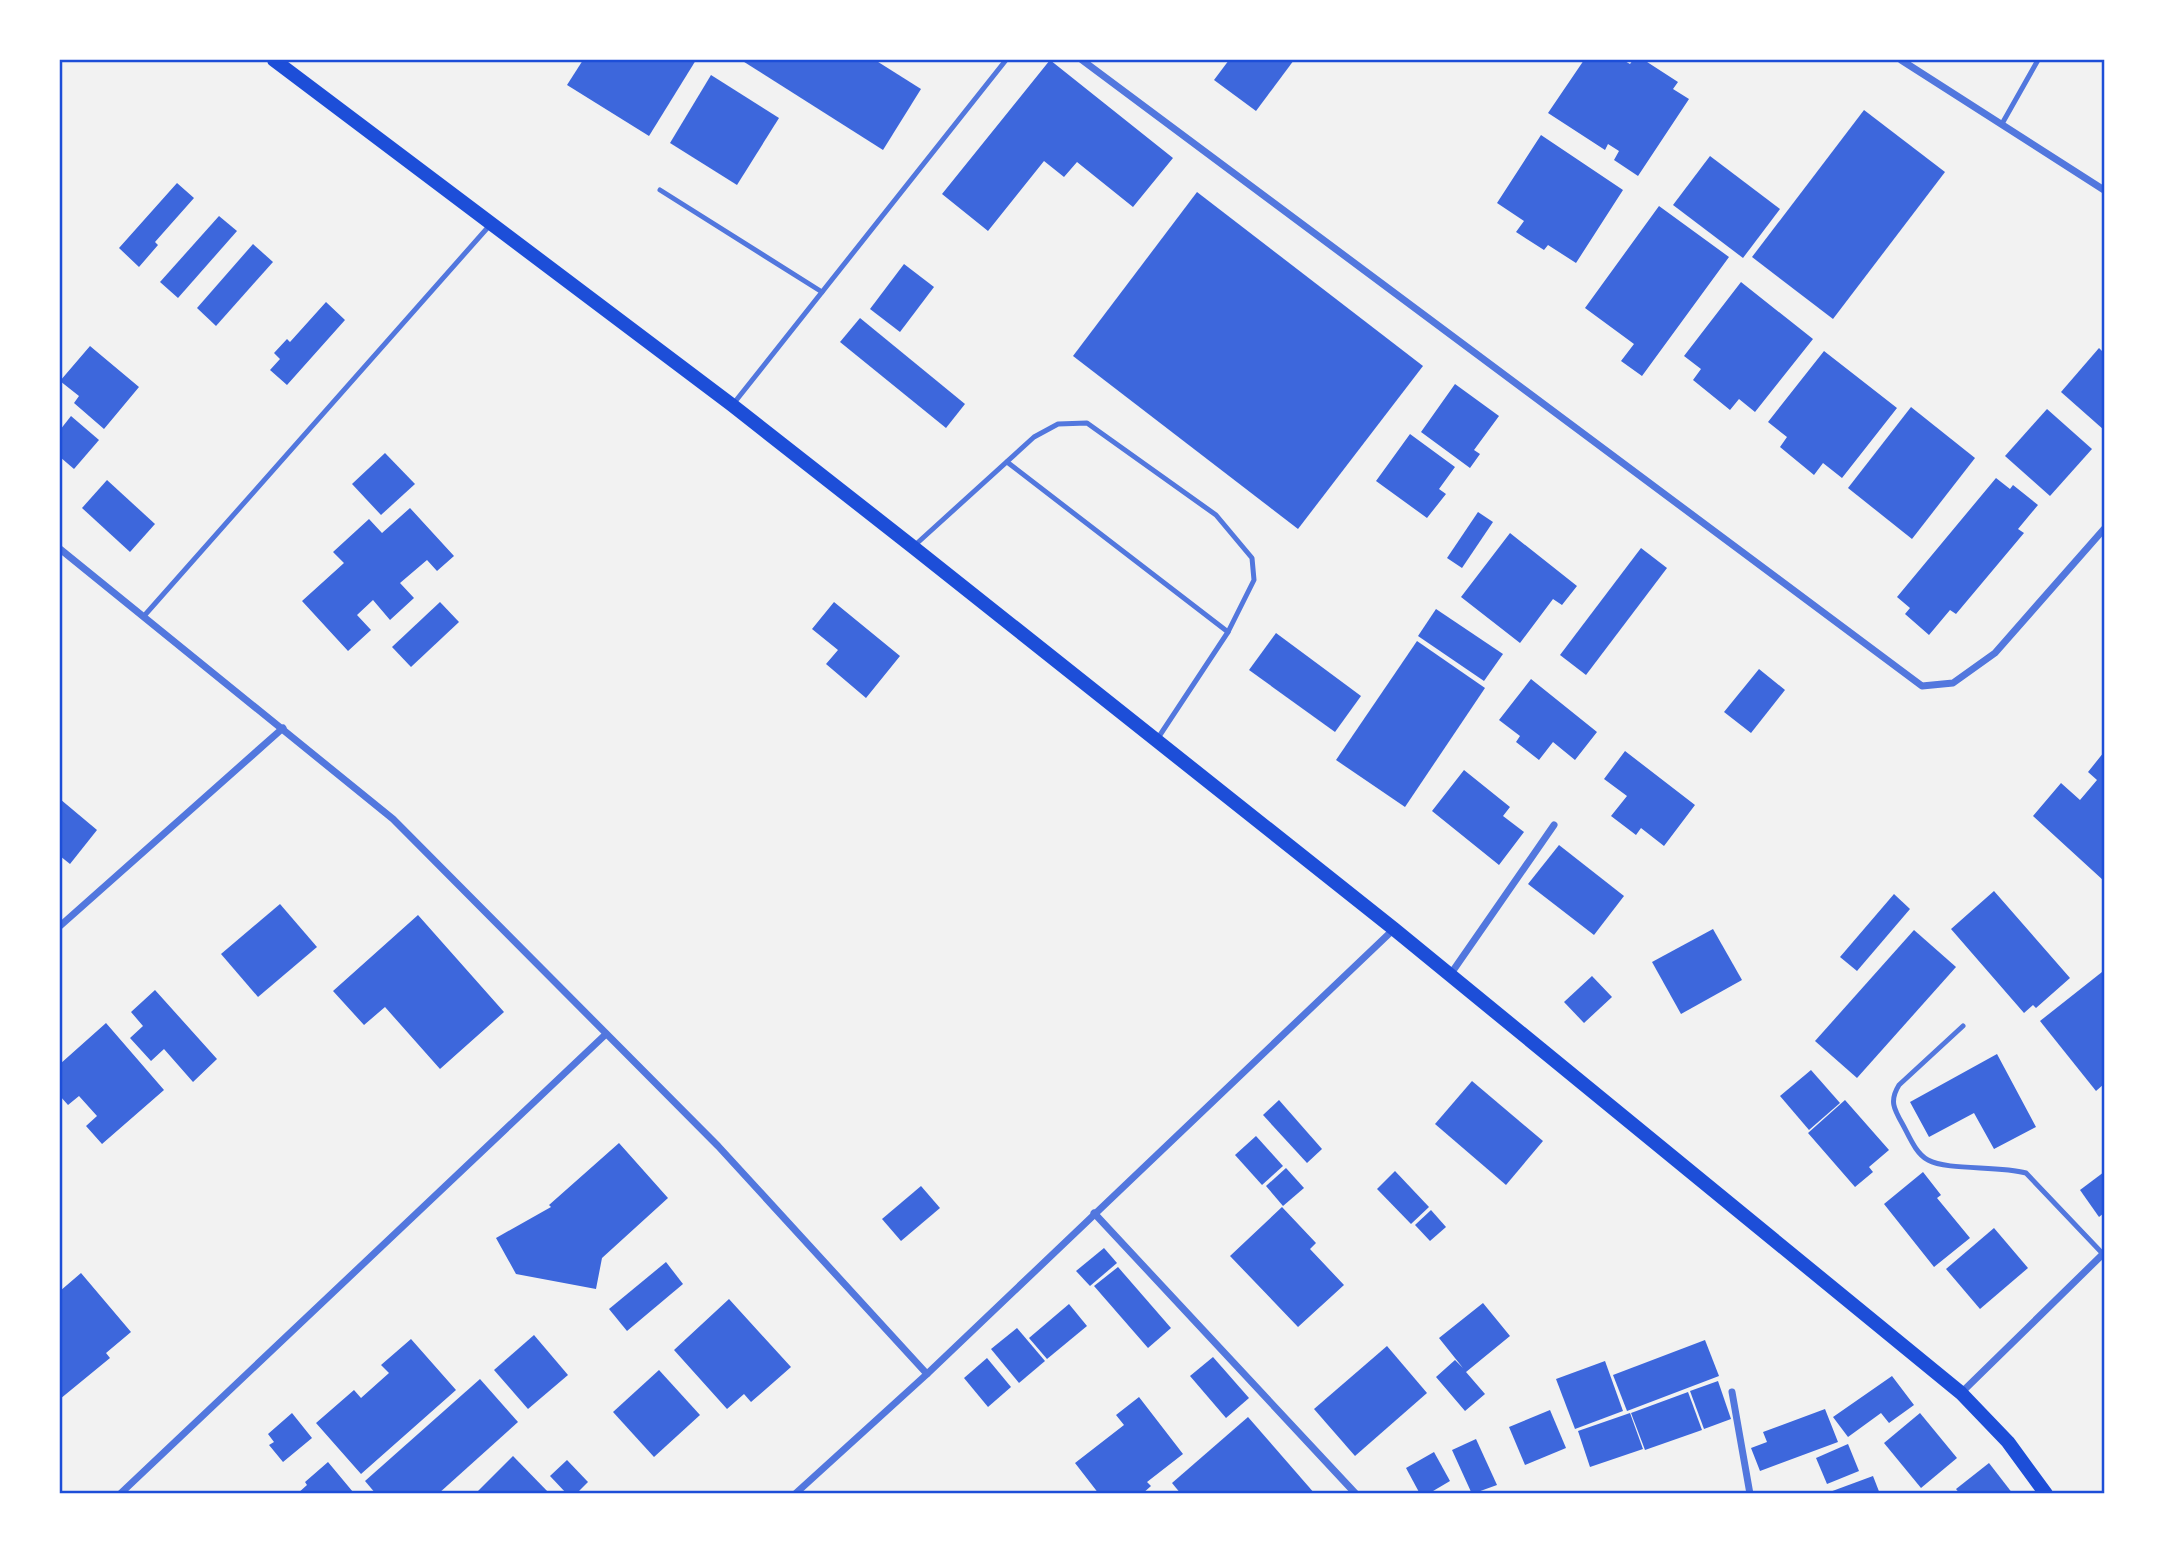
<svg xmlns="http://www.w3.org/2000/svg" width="2164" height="1553" font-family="Rubik,sans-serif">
<rect width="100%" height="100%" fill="#f2f2f2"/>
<g fill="#3d67dc">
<polygon points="583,60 696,60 649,136 567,85"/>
<polygon points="741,60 875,60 921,89 883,150"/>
<polygon points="1050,60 1173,158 1133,207 1077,162 1064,177 1044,161 988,231 942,194"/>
<polygon points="1229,60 1294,60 1256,111 1214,80"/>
<polygon points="1584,60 1623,60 1630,64 1633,60 1644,60 1678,82 1673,89 1689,99 1638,176 1614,160 1619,151 1608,144 1605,150 1548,113"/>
<polygon points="711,75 779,118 737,185 670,143"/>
<polygon points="1864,110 1945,172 1833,319 1752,257"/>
<polygon points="1541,135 1623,190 1576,263 1548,245 1544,250 1516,232 1524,221 1497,203"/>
<polygon points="1710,156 1780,209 1743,258 1673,205"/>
<polygon points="177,183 194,198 155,242 158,245 139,267 119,248"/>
<polygon points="1197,192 1423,366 1298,529 1073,356"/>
<polygon points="1659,206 1729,257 1642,376 1621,361 1634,344 1585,308"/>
<polygon points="219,216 237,231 178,298 160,282"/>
<polygon points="253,244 273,262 216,326 197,308"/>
<polygon points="904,264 934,287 900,332 870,309"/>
<polygon points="1741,282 1813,339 1755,412 1739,399 1730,410 1693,380 1701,369 1684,356"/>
<polygon points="326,302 345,320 287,385 270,370 280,359 274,353 287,339 290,342"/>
<polygon points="860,318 965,404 946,428 840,342"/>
<polygon points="90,346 139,387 104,429 74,403 79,396 60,381"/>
<polygon points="2099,348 2104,353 2104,430 2061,392"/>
<polygon points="1824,351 1897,408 1842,478 1823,463 1814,475 1780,447 1787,437 1768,422"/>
<polygon points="1455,384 1499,416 1474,450 1480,454 1470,468 1421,432"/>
<polygon points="1911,407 1975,458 1912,539 1848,488"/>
<polygon points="2047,409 2092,449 2050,496 2005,456"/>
<polygon points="71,416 99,440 74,469 60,457 60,430"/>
<polygon points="1410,434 1455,467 1439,489 1446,494 1427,518 1376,481"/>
<polygon points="385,453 415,484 381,515 352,484"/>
<polygon points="1996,478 2010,489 2013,485 2038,505 2018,529 2024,533 1956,614 1950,610 1929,635 1905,614 1910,608 1897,597"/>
<polygon points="107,480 155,524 130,552 82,508"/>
<polygon points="410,508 454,556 437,571 427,560 400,583 414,598 390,620 373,600 357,615 371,630 348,651 302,601 344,563 333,552 369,519 382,533"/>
<polygon points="1478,512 1493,522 1462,568 1447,558"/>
<polygon points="1510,533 1577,586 1562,605 1553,599 1520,643 1461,597"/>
<polygon points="1641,548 1667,568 1586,675 1560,655"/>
<polygon points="440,602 459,622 411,667 392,647"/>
<polygon points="834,602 900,656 866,698 826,664 838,650 812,629"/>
<polygon points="1436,609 1503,654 1484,681 1418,636"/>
<polygon points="1276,633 1361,696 1335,732 1249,670"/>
<polygon points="1417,641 1485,688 1405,807 1336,760"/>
<polygon points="1759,669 1785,690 1751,733 1724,712"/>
<polygon points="1531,679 1597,732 1575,760 1553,742 1539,760 1516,742 1520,736 1499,720"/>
<polygon points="1625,751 1695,805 1664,846 1641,828 1636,835 1611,816 1627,796 1604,779"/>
<polygon points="2104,752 2104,881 2033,816 2061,783 2080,800 2097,780 2088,772"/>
<polygon points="1464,770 1510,807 1503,816 1524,832 1499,865 1432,811"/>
<polygon points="60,799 97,830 70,864 60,856"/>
<polygon points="1559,845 1624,896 1594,935 1528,884"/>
<polygon points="1994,891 2070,978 2036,1008 2033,1005 2024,1013 1951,929"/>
<polygon points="1894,894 1910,909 1857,971 1840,957"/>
<polygon points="280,904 317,947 258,997 221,954"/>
<polygon points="418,915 504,1012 440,1069 385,1007 364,1025 333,991"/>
<polygon points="1713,929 1742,980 1681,1014 1652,962"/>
<polygon points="1914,930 1956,967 1857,1078 1815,1041"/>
<polygon points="2102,972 2104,975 2104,1084 2096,1091 2040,1021"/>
<polygon points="1592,976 1612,997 1584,1023 1564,1002"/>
<polygon points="155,990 217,1059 193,1082 164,1049 151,1061 130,1038 143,1026 131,1012"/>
<polygon points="106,1023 164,1090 102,1144 86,1126 97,1116 79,1096 68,1105 60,1096 60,1064"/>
<polygon points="1997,1054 2036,1127 1994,1149 1974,1113 1929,1137 1910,1102"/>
<polygon points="1811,1070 1840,1103 1809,1130 1780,1096"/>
<polygon points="1472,1081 1543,1141 1506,1185 1435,1124"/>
<polygon points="1279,1100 1322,1149 1307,1163 1263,1115"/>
<polygon points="1845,1100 1889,1150 1869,1167 1873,1172 1855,1187 1808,1133"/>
<polygon points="1256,1136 1283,1166 1262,1185 1235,1155"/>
<polygon points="619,1143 668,1198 602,1258 596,1289 516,1274 496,1238 551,1207 549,1205"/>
<polygon points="1286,1168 1304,1188 1283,1206 1266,1186"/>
<polygon points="1395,1171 1429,1207 1411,1224 1377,1189"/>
<polygon points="1923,1172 1941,1195 1937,1198 1970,1238 1934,1267 1884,1204"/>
<polygon points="2104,1172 2104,1213 2099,1217 2080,1190"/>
<polygon points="921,1186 940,1208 901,1241 882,1219"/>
<polygon points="1282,1207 1316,1243 1310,1249 1344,1285 1298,1327 1230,1256"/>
<polygon points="1431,1210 1446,1227 1430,1241 1415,1225"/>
<polygon points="1994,1228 2028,1268 1980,1309 1946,1269"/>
<polygon points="1104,1248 1117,1263 1090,1286 1076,1271"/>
<polygon points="666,1262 683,1284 627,1331 609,1309"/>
<polygon points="1118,1267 1171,1328 1148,1348 1094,1286"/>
<polygon points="81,1273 131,1332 106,1353 110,1358 60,1399 60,1291"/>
<polygon points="729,1299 791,1367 751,1402 744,1394 727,1409 674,1350"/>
<polygon points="1483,1303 1510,1336 1466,1372 1485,1394 1465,1411 1436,1377 1455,1360 1463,1368 1439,1338"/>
<polygon points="1069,1304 1087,1326 1047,1359 1029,1338"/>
<polygon points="1017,1328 1045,1361 1019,1383 991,1349"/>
<polygon points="534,1335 568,1375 528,1409 494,1370"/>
<polygon points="411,1339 456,1390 361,1474 316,1423 354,1390 361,1398 389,1373 381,1365"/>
<polygon points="1705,1340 1719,1376 1627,1411 1613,1375"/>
<polygon points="1387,1346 1427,1393 1355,1456 1314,1409"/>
<polygon points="1213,1357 1249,1398 1226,1418 1190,1376"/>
<polygon points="987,1358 1011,1387 988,1407 964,1378"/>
<polygon points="1605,1361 1623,1411 1575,1429 1556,1379"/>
<polygon points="659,1370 700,1415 654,1457 613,1412"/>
<polygon points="1892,1376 1914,1405 1889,1423 1881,1413 1848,1437 1833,1417"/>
<polygon points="480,1379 518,1422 438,1494 376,1494 365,1481"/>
<polygon points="1718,1381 1731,1419 1704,1429 1690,1391"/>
<polygon points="1688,1392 1702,1430 1645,1450 1631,1413"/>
<polygon points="1139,1397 1183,1454 1147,1482 1151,1486 1142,1494 1099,1494 1075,1463 1124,1425 1116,1415"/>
<polygon points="1825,1409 1838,1442 1760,1471 1751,1448 1767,1442 1763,1432"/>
<polygon points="1550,1410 1566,1448 1525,1465 1509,1427"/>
<polygon points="292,1413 312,1438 283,1462 269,1445 274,1442 268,1434"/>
<polygon points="1630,1413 1643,1449 1590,1467 1578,1431"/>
<polygon points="1920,1413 1957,1458 1921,1488 1884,1443"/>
<polygon points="1248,1417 1315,1494 1181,1494 1172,1483"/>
<polygon points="1476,1439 1497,1485 1472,1494 1452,1450"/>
<polygon points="1848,1444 1859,1471 1827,1484 1816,1458"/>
<polygon points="1434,1452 1450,1481 1428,1494 1420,1494 1406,1468"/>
<polygon points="513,1456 550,1494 475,1494"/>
<polygon points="567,1460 588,1482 576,1494 567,1494 550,1476"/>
<polygon points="328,1462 353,1492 297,1494 307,1485 305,1482"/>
<polygon points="1989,1463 2013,1494 1960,1494 1956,1489"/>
<polygon points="1873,1476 1880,1494 1827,1494 1827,1493"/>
</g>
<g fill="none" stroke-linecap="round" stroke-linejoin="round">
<g stroke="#5277de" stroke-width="5">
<polyline points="2003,122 2038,60"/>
<polyline points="660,190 822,292"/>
<polyline points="734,403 1006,60"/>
<polyline points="1007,462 1228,632"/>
<polyline points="914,546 1034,437 1058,424 1087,423 1216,515 1252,558 1254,580 1228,632 1158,738"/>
<polyline points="144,616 490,225"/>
<path d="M1963,1026L1899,1085C1889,1101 1894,1109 1903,1125C1909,1136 1916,1154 1928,1160C1948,1171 1999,1165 2026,1173L2103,1254"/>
</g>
<g stroke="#5277de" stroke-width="7">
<polyline points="1082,60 1922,686 1953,683 1995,653 2104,529"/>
<polyline points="1901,60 2104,190"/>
<polyline points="60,549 393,819 718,1146 927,1374"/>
<polyline points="60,926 283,728"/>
<polyline points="1450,975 1554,825"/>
<polyline points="1094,1213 1356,1494"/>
<polyline points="1732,1392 1750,1494"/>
<polyline points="1961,1393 2104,1253"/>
<polyline points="120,1494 606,1034"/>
<polyline points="795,1494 927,1374 1394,929"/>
</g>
<polyline stroke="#1d4ed8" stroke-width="14" points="274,60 732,405 913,547 1394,929 1961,1393 2008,1442 2046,1494"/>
</g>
<rect width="2164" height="1553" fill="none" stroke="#ffffff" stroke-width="122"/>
<rect x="61" y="61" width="2042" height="1431" fill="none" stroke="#1d4ed8" stroke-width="2.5"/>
</svg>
